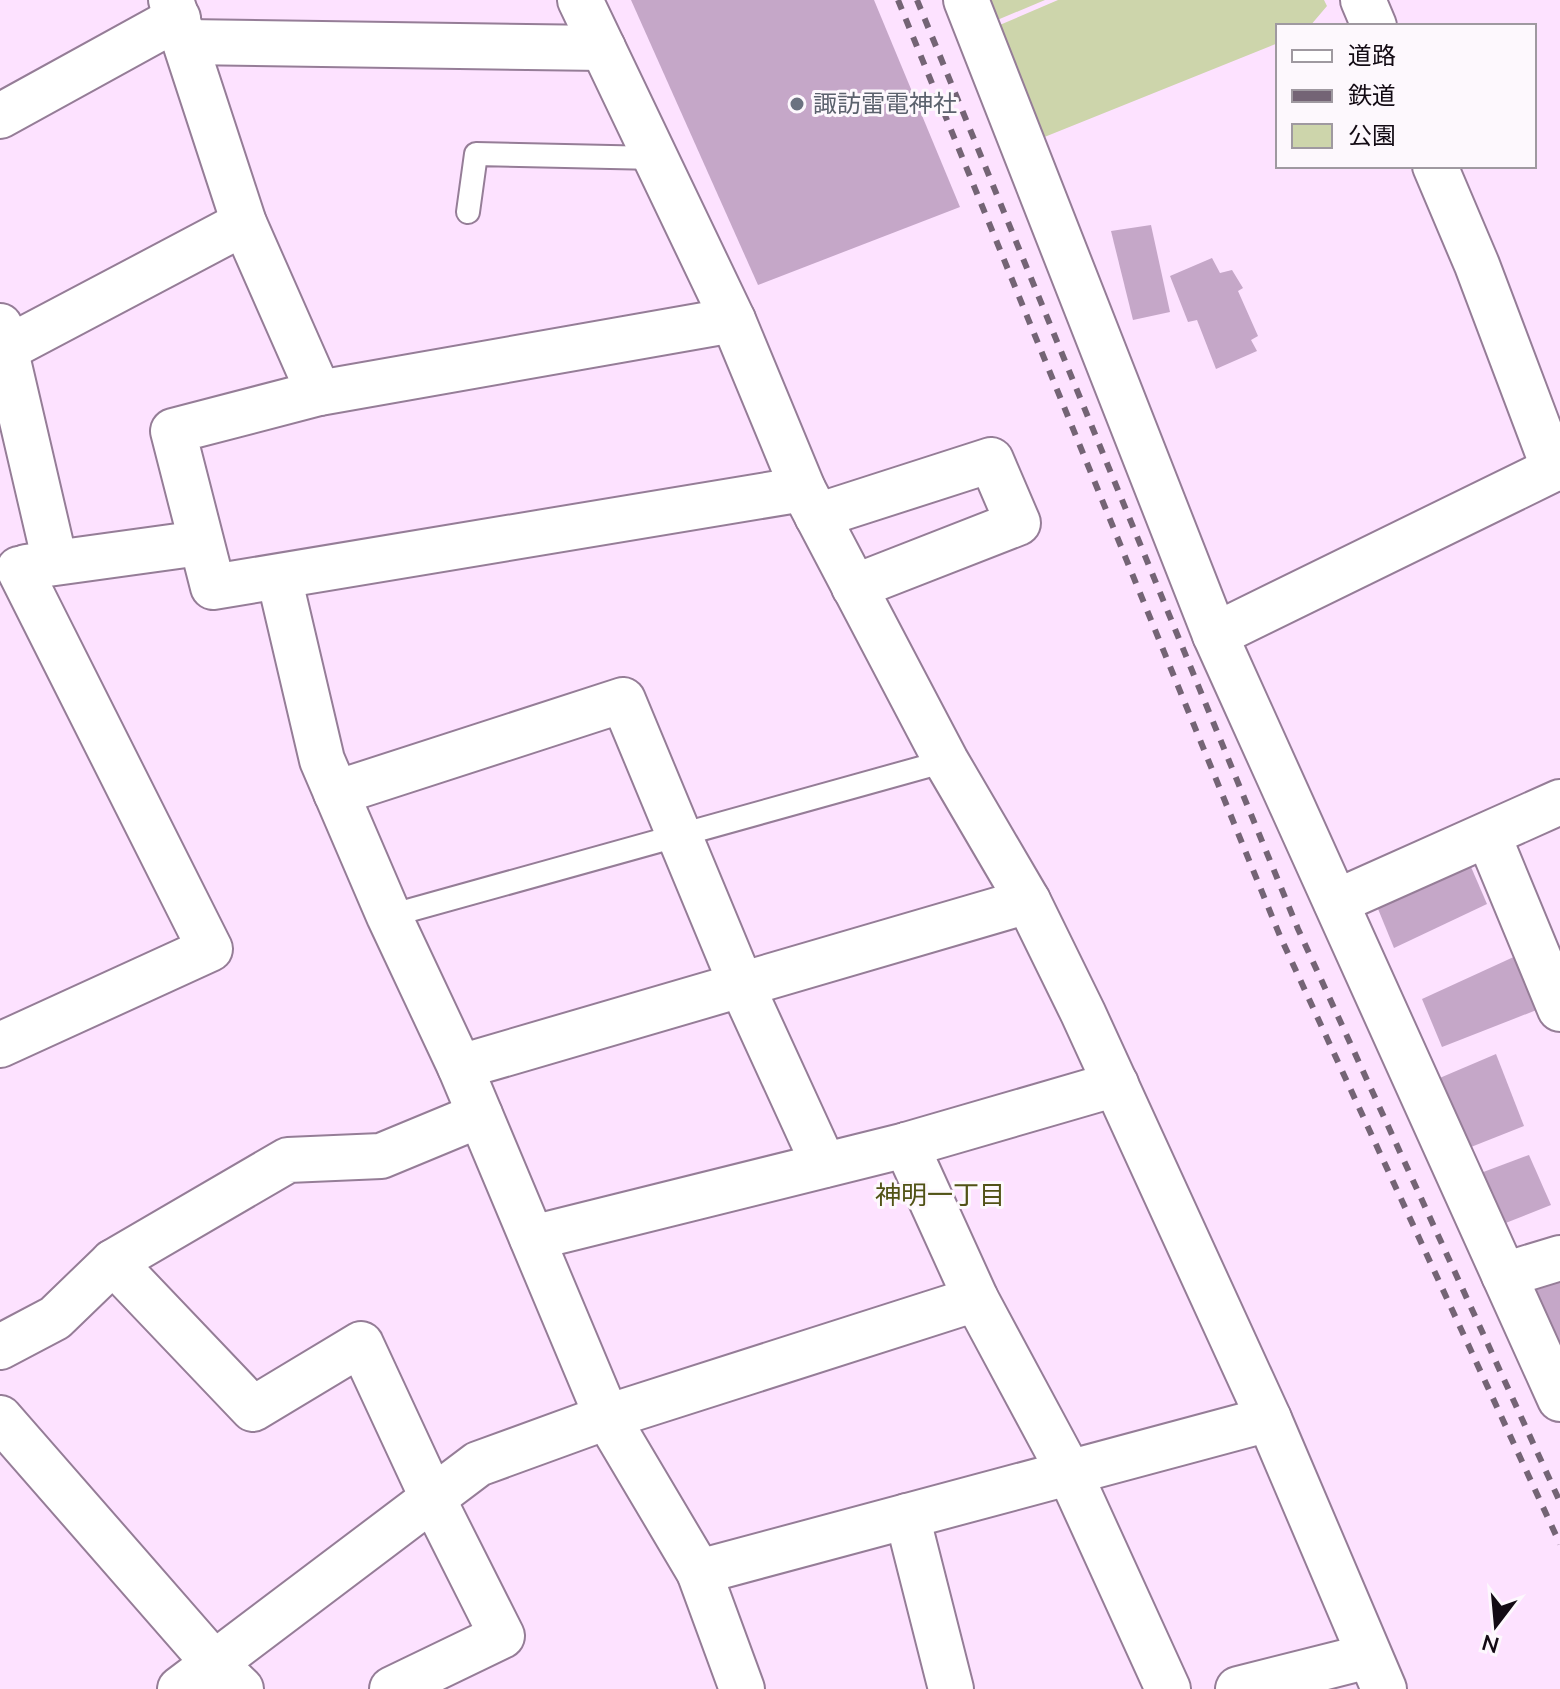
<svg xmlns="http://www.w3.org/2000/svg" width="1560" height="1689" font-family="'Nunito Sans','Noto Sans JP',sans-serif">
<rect width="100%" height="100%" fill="#fde2ff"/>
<g fill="#cdd5ab">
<polygon points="982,0 1045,0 990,23"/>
<polygon points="1058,0 1324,0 1327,6 1310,26 1278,26 1278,43 1042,138 995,27"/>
</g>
<g fill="#c5a7c8">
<polygon points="631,0 874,0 960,207 758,285"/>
<polygon points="1151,225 1170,312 1133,320 1111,231"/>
<polygon points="1212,258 1220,273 1232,270 1243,288 1238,291 1258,336 1251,340 1257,351 1216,369 1197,320 1188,322 1170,276"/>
<polygon points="1471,867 1487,904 1394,948 1376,904"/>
<polygon points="1518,955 1539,1009 1442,1047 1422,999"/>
<polygon points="1496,1054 1524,1126 1466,1149 1435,1080"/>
<polygon points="1529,1155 1551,1205 1498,1226 1478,1174"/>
<polygon points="1560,1277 1560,1373 1523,1295"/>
</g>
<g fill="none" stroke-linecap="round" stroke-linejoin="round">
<defs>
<g id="lane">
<polyline points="468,212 476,154 656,158"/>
<polyline points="389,916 946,761"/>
</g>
<g id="street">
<polyline points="171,0 244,223 319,393"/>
<polyline points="580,0 733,320 803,489 946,761 1028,901 1083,1013 1269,1419 1384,1689"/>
<polyline points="966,0 1215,635 1560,1399"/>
<polyline points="1363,0 1374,26"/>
<polyline points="186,42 603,48"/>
<polyline points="0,116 178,18"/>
<polyline points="1435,166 1477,265 1554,469"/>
<polyline points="733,320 319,393 173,431 213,587 803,489"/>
<polyline points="0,326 55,562"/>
<polyline points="0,352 244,223"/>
<polyline points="817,516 991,460 1018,523 854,587"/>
<polyline points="26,567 200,543"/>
<polyline points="279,577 322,760 389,916 460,1067 607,1417 699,1572 742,1689"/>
<polyline points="1215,635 1560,466"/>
<polyline points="336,793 623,700 741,984 824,1165"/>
<polyline points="1488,835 1560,1009"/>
<polyline points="1336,902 1560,802"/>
<polyline points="0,1045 210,949 19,569"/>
<polyline points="460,1067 1028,901"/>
<polyline points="906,1145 976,1299 1069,1472 1168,1689"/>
<polyline points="532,1238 906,1145 1116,1084"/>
<polyline points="113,1262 253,1409 361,1344 433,1499 502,1636 392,1689"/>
<polyline points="1504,1275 1560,1258"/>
<polyline points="0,1347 55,1318 113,1262 288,1160 381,1156 480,1115"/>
<polyline points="0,1418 214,1663 241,1689"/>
<polyline points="907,1516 951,1689"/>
<polyline points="699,1572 1269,1419"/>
<polyline points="180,1689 478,1464 607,1417 976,1299"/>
<polyline points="1238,1689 1369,1656"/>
</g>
</defs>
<use href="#lane" stroke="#957d97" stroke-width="26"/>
<use href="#street" stroke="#957d97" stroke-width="48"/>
<use href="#lane" stroke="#fff" stroke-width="22"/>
<use href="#street" stroke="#fff" stroke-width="44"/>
<g stroke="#746475" stroke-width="6" stroke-dasharray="10 10" stroke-linecap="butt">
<polyline points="898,0 1280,936 1560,1544"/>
<polyline points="917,0 1298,929 1560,1502"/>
</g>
</g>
<circle fill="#6b7280" stroke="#fdf8fd" stroke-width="3" cx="797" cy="104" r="8"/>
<g text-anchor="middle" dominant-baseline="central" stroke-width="6" stroke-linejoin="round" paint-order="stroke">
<g font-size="24" fill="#5b616d" stroke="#fdf8fd" text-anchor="start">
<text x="813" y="104">諏訪雷電神社</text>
</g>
<g font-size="26" fill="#515216" stroke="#fdf8fd">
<text x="940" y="1195">神明一丁目</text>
</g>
</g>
<rect x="1276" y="24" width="260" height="144" fill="#fdf8fd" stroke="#9f99a0" stroke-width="2"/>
<rect x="1292" y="50" width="40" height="12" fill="#ffffff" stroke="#9f99a0" stroke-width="2"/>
<text x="1348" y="64" font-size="24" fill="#130b14">道路</text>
<rect x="1292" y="90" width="40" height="12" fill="#746475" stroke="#9f99a0" stroke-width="2"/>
<text x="1348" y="104" font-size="24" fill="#130b14">鉄道</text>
<rect x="1292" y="124" width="40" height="24" fill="#cdd5ab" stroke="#9f99a0" stroke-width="2"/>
<text x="1348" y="144" font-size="24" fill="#130b14">公園</text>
<g transform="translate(1496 1625) rotate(196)" stroke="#fdf8fd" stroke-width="6" paint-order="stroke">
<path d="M0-6L14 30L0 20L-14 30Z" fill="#130b14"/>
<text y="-12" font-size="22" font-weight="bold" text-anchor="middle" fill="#130b14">N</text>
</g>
</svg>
